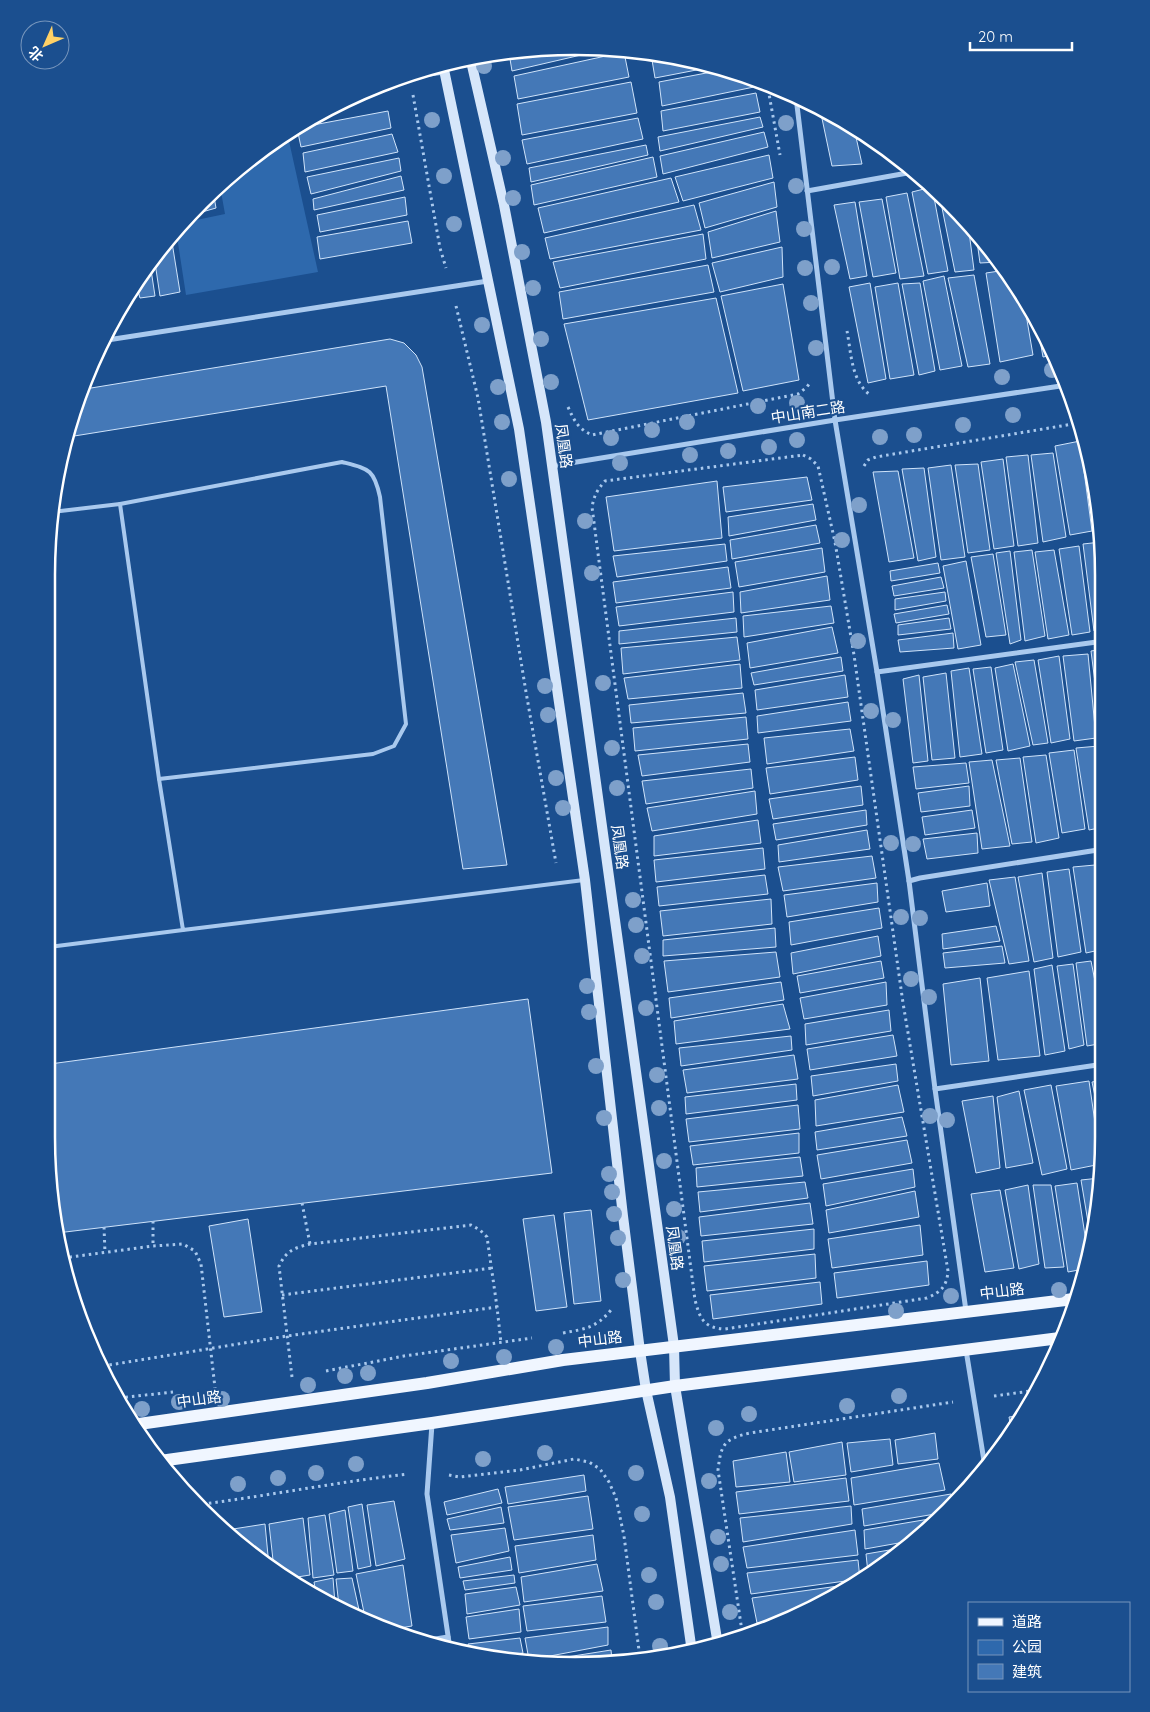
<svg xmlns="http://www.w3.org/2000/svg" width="1150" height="1712" font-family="Quicksand,'Noto Sans SC',sans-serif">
<rect width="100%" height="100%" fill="#1b4f8f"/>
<polygon fill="#2e69ad" points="287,132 318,272 186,295 176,230 182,223 225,214 220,186"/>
<g fill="#4478b7" stroke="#cfe3fa">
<polygon points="575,46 607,49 512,71 509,53"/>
<polygon points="624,52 629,77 518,99 514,76"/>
<polygon points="651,54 678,56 712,67 655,78"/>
<polygon points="722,70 754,79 754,87 662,106 659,82"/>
<polygon points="631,82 637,113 522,135 517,104"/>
<polygon points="756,93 760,112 663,131 661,111"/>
<polygon points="820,109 854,128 862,164 832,166"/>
<polygon points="388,111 391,128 301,147 297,128"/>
<polygon points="760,117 763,127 660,151 658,137"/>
<polygon points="638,118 643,139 527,164 522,140"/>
<polygon points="764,132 768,147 663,174 660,156"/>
<polygon points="392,134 398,152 305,172 303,153"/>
<polygon points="646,145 648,155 531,182 529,168"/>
<polygon points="769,155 773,178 683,201 675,177"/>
<polygon points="653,157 657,177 534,205 531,185"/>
<polygon points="399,158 401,171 311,194 307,177"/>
<polygon points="401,176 404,190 314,210 313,199"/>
<polygon points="671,178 679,202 544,233 538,208"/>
<polygon points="774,182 777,207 705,228 699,203"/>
<polygon points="932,187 948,271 928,274 912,192"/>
<polygon points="213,191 216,208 195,214 194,209"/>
<polygon points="907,193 924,276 900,279 886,197"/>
<polygon points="939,193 949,201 968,224 974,270 955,272"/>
<polygon points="405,197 407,215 320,232 317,215"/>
<polygon points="882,199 896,273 873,277 859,202"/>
<polygon points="855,202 867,276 850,279 834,205"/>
<polygon points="694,205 701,230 550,259 545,238"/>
<polygon points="776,211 780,242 712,258 708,232"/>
<polygon points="408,221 412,243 320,259 317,237"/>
<polygon points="703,234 706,259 560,288 553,262"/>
<polygon points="976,234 999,262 980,263"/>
<polygon points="171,236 180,292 160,296 154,256"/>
<polygon points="782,247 783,277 720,292 712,263"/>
<polygon points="150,263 155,296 140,298 136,284"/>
<polygon points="708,265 714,292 563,319 559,292"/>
<polygon points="1006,270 1014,281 1023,297 1033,355 1000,362 986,273"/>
<polygon points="974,275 990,364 968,367 948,278"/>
<polygon points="944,276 962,366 940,370 923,281"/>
<polygon points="870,283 886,379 868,383 849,287"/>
<polygon points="898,283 914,375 890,379 875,287"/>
<polygon points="920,283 935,371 919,375 902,284"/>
<polygon points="783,284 799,380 743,391 721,296"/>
<polygon points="716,298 738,393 588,420 564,324"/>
<polygon points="1037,323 1054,355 1043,357"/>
<polygon points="390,339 404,343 416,355 422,367 507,865 463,869 386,386 68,437 85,389"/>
<polygon points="1084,440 1094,472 1099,529 1096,529"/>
<polygon points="1080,441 1092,531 1070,535 1055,446"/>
<polygon points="1053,453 1066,537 1043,542 1031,455"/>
<polygon points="1028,455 1038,543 1018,546 1006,457"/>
<polygon points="1003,459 1014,546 994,549 981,462"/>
<polygon points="978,464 990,550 968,553 955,465"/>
<polygon points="951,465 965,557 941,560 928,468"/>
<polygon points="924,468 936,557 918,561 902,469"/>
<polygon points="898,471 914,558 889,562 873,472"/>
<polygon points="807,477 812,500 726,512 723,487"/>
<polygon points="717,481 722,538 614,551 606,497"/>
<polygon points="813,504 816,520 729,536 728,517"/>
<polygon points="816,525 820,543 732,559 730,540"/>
<polygon points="1101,542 1104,575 1104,630 1094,631 1083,544"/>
<polygon points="725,544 727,561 617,577 613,556"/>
<polygon points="1079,546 1090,632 1072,635 1059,549"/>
<polygon points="822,548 825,572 739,587 735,562"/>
<polygon points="1032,550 1045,636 1025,641 1014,552"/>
<polygon points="1054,550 1069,635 1048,639 1035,552"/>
<polygon points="1010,551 1021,640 1010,644 996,553"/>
<polygon points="993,554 1006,635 986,637 971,557"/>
<polygon points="966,561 981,645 958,649 943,566"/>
<polygon points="938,563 940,573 891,581 890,571"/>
<polygon points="728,567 731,588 616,603 613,582"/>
<polygon points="827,576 830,600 741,613 740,592"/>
<polygon points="941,577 944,588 894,596 892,586"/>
<polygon points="733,592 734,612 619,626 616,607"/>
<polygon points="945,592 946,601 895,610 895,599"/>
<polygon points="947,605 949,614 896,623 894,614"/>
<polygon points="831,606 834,623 744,637 743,616"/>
<polygon points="736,618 737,632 619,644 619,631"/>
<polygon points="949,618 951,629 898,635 898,625"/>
<polygon points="832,627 838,653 750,668 747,643"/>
<polygon points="953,633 954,648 900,652 898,640"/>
<polygon points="737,637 740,660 623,674 621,648"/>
<polygon points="1104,649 1104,738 1102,738 1091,651"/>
<polygon points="1088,654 1096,738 1074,741 1063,656"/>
<polygon points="1059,656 1070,739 1051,743 1038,660"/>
<polygon points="841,657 843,671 754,685 751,673"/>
<polygon points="1034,660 1048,743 1033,745 1015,662"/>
<polygon points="740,664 742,688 628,699 624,678"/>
<polygon points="1013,664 1030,746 1008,751 995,668"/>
<polygon points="991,667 1003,750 986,753 973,669"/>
<polygon points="969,668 982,754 960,757 951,671"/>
<polygon points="946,673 955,758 932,760 923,677"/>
<polygon points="845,675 848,697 757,710 755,690"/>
<polygon points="919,675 928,761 913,763 903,679"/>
<polygon points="743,693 746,713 631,723 629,705"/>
<polygon points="848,702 851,721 758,733 757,716"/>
<polygon points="746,717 748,739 635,751 633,728"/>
<polygon points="850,729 854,751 767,764 764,738"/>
<polygon points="748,744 750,762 642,776 638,755"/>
<polygon points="1099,746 1104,775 1104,827 1089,830 1076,748"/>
<polygon points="1074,750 1085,829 1062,833 1049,753"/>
<polygon points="1046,755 1059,838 1036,843 1023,757"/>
<polygon points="855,757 858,780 770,794 766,768"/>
<polygon points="1020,758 1032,842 1012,844 996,760"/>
<polygon points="992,760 1010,846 982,849 969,762"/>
<polygon points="966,763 969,783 916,789 913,767"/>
<polygon points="751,769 753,788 646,804 642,781"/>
<polygon points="861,786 863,805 773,819 769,799"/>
<polygon points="969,786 970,806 921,812 918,793"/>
<polygon points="755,791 757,814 652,831 647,808"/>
<polygon points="866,810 867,825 776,840 773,824"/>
<polygon points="972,810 975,828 925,835 922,817"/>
<polygon points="758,820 761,843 654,856 654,836"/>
<polygon points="867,830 870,849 779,862 778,845"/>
<polygon points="977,833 978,853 927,859 923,839"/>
<polygon points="763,848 765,869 656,882 654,860"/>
<polygon points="872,856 876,878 783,891 778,867"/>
<polygon points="1095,865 1104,911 1104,949 1086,953 1073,867"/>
<polygon points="1069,869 1081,952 1058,957 1047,872"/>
<polygon points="1042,873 1053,958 1034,962 1018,877"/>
<polygon points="765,875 768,894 659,906 657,887"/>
<polygon points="1015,877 1029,961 1009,964 989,880"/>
<polygon points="877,883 878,902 787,917 784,895"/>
<polygon points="987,883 990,906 946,912 942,891"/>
<polygon points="771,899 772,924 663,936 660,911"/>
<polygon points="879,908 882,928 791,945 789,922"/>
<polygon points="996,926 1000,941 943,949 942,934"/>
<polygon points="775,928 776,947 663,956 663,940"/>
<polygon points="878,936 881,956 793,974 791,953"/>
<polygon points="1002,946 1005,963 945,968 943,953"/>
<polygon points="776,952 780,977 668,992 664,961"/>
<polygon points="1104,960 1104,1011 1095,961"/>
<polygon points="881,961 884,978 800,993 797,976"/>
<polygon points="1091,961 1104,1027 1104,1043 1087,1046 1076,963"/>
<polygon points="1073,964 1084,1045 1069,1049 1057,966"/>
<polygon points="1052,965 1065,1051 1045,1055 1034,969"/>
<polygon points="1029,971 1040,1056 998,1060 987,978"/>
<polygon points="980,978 989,1061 951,1065 943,984"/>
<polygon points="781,982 784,1000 671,1018 669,998"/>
<polygon points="886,982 887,1005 804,1019 800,998"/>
<polygon points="528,999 552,1173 57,1233 51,1206 50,1064"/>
<polygon points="783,1004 790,1029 676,1044 674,1021"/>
<polygon points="889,1010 891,1031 806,1045 805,1024"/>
<polygon points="893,1035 897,1056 810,1070 807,1049"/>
<polygon points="791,1036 792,1050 681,1066 679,1048"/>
<polygon points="794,1055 798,1079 687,1093 683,1070"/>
<polygon points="896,1064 898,1081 813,1096 811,1076"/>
<polygon points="1104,1080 1104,1139 1092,1082"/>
<polygon points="1089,1081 1101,1164 1071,1170 1056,1086"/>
<polygon points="796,1084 797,1100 686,1114 685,1097"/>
<polygon points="898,1085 904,1112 816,1126 815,1100"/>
<polygon points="1051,1085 1067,1169 1042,1175 1024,1090"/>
<polygon points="1019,1091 1033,1163 1006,1168 997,1097"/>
<polygon points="993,1096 1000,1168 976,1173 962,1101"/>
<polygon points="798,1105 800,1129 689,1142 686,1119"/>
<polygon points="902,1117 907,1136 817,1150 815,1132"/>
<polygon points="799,1133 799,1153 693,1165 690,1146"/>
<polygon points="907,1140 912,1163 821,1179 817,1155"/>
<polygon points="800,1157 803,1176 697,1187 696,1168"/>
<polygon points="913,1169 915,1187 826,1206 823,1184"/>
<polygon points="1100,1178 1094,1240 1092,1246 1081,1180"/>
<polygon points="805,1182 808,1198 700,1212 698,1192"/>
<polygon points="1077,1183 1088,1255 1084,1269 1068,1272 1055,1186"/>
<polygon points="1028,1185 1039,1264 1019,1269 1005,1190"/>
<polygon points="1033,1185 1051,1185 1064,1267 1045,1268"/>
<polygon points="1000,1190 1014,1268 985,1272 971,1194"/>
<polygon points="915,1191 919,1217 829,1233 826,1210"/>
<polygon points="810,1203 813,1224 701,1236 699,1217"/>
<polygon points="591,1210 601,1301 574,1304 564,1213"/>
<polygon points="554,1215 567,1307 536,1311 523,1219"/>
<polygon points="248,1219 262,1312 224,1317 209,1226"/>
<polygon points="920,1225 923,1255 832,1268 828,1239"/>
<polygon points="814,1229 814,1249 704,1262 702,1241"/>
<polygon points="815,1254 816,1278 707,1291 704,1266"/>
<polygon points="927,1261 929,1285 837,1298 834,1273"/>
<polygon points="820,1282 822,1304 713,1319 710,1295"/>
<polygon points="1024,1415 1014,1431 1012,1435 1009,1417"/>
<polygon points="935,1433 938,1459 898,1464 895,1440"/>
<polygon points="890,1439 893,1465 851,1472 847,1443"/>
<polygon points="842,1442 846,1475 794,1482 789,1452"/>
<polygon points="786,1452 790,1482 736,1487 733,1461"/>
<polygon points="939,1463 945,1490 854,1505 851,1478"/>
<polygon points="584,1475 586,1491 508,1504 505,1487"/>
<polygon points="846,1478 849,1501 739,1514 736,1492"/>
<polygon points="498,1489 502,1503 447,1515 444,1502"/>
<polygon points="951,1494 953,1506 947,1512 864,1526 862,1509"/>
<polygon points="588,1496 593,1529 514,1540 508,1507"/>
<polygon points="394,1501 405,1559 376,1566 367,1505"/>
<polygon points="362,1504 371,1566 358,1569 348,1507"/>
<polygon points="851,1506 852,1524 743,1542 740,1518"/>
<polygon points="501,1507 504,1523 450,1530 447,1519"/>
<polygon points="345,1510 353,1571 337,1573 329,1514"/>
<polygon points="325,1515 334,1575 313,1578 308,1518"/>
<polygon points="941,1517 910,1541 865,1549 864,1530"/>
<polygon points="303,1518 310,1575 291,1578 274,1569 269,1524"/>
<polygon points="265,1524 269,1566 253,1556 234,1540 233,1529"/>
<polygon points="505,1528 509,1551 456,1563 451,1535"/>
<polygon points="855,1530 858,1555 747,1568 743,1547"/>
<polygon points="593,1535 596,1560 519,1573 515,1546"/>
<polygon points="901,1548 868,1573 866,1554"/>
<polygon points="510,1557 512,1570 460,1578 458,1567"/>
<polygon points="858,1560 860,1579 751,1594 747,1573"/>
<polygon points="597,1564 603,1591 524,1602 521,1577"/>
<polygon points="403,1565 412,1626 388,1630 373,1626 366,1622 356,1574"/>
<polygon points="514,1575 515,1583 465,1590 463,1581"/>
<polygon points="333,1578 335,1604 316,1593 314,1582"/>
<polygon points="352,1578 361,1619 339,1606 336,1579"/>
<polygon points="853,1584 839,1595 788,1618 757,1623 752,1598"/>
<polygon points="516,1587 520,1605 467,1614 465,1594"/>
<polygon points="602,1596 606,1622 527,1631 523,1606"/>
<polygon points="519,1609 521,1632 469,1639 466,1617"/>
<polygon points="608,1627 608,1645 529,1660 525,1638"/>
<polygon points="520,1638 523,1653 494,1658 470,1655 468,1644"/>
<polygon points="611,1650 612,1660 540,1665 529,1663"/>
</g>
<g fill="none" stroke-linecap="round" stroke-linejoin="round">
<g stroke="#a9c9ee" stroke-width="3" stroke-dasharray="2.5 4" stroke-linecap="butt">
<polyline points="767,83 780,155"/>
<polyline points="413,95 440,248 446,268"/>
<polyline points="456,306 478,398 526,692 556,863"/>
<path d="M847,331C851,351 851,380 869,394"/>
<path d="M568,407C574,420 578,429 592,435L798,394L807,387L809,384"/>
<path d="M803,455L811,459L818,466L835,542L854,655L903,1003L948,1271C947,1286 941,1292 927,1298L725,1329C704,1328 700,1319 695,1300L592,507C594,496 597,490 605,481Z"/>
<polyline points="864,466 868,460 876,457 1079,423"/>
<polyline points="302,1203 310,1244"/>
<polyline points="153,1221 153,1246"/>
<polyline points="104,1227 105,1253"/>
<polyline points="57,1233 59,1242"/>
<polyline points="63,1258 153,1246 183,1244 195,1251 201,1264 215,1388"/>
<polyline points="282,1295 492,1268"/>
<path d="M563,1333C585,1329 596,1328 611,1310"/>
<polyline points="103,1366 287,1336 497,1307 501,1343"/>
<polyline points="326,1371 404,1356 532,1338"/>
<path d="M292,1377L279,1266C287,1250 294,1248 310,1244L471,1225L480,1230L487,1237L497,1307"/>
<polyline points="994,1396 1038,1390"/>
<polyline points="119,1398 173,1392"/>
<polyline points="449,1475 459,1477 520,1470 574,1459 589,1462 600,1469 609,1482 616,1498 624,1536 640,1658"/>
<path d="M196,1505C267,1496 337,1482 408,1474"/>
<path d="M743,1638L718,1470C721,1444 724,1439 750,1433L953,1402"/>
</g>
<g stroke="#a9c9ee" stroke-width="4">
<path d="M120,504L342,462C369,469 374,469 380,497L406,724L394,746L373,754L159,779"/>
<polyline points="52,512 120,504 159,779 183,930 584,880"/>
<polyline points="49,947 183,930"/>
</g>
<g stroke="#a9c9ee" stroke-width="5">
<polyline points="400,78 444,72"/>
<polyline points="796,97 835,420 877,672 909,881 935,1089 966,1311"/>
<polyline points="807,191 913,172"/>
<polyline points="101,341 488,281"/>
<polyline points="552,466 835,420 1067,385"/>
<polyline points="877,672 1104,641"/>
<polyline points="909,881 920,878 1104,849"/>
<polyline points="935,1089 1104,1064"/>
<polyline points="966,1350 985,1467"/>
<polyline points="432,1424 427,1494 450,1649"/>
<polyline points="423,1641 448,1637"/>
</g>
<g stroke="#d6e6fa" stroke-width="10">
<polyline points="470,57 504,205 546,422 674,1346 675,1386 718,1645"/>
<polyline points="443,65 519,429 585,880 623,1216 640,1351 646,1390 670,1497 692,1652"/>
</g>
<g stroke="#f0f6ff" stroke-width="12">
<polyline points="132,1425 427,1383 563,1360 1074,1299"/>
<polyline points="160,1461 432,1423 675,1386 1060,1338"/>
</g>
</g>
<g fill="#7ea0ca">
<circle cx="484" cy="66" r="8"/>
<circle cx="432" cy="120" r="8"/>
<circle cx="786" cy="123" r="8"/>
<circle cx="503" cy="158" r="8"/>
<circle cx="444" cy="176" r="8"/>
<circle cx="796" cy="186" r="8"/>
<circle cx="513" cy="198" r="8"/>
<circle cx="454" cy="224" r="8"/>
<circle cx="804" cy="229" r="8"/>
<circle cx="522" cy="252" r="8"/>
<circle cx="832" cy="267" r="8"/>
<circle cx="805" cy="268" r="8"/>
<circle cx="533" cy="288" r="8"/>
<circle cx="811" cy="303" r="8"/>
<circle cx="482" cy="325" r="8"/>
<circle cx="541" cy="339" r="8"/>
<circle cx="816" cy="348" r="8"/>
<circle cx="1052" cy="370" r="8"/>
<circle cx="1002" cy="377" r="8"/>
<circle cx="551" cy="382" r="8"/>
<circle cx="498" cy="387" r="8"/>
<circle cx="797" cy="403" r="8"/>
<circle cx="758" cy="406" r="8"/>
<circle cx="1013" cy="415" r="8"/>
<circle cx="502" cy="422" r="8"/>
<circle cx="687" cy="422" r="8"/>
<circle cx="963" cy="425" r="8"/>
<circle cx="652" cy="430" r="8"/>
<circle cx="914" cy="435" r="8"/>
<circle cx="880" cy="437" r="8"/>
<circle cx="611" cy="438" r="8"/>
<circle cx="797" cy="440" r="8"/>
<circle cx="769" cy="447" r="8"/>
<circle cx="728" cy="451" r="8"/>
<circle cx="690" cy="455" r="8"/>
<circle cx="620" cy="463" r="8"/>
<circle cx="509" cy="479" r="8"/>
<circle cx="859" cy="505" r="8"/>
<circle cx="585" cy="521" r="8"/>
<circle cx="842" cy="540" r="8"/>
<circle cx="592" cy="573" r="8"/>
<circle cx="858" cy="641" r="8"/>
<circle cx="603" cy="683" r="8"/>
<circle cx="545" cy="686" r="8"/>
<circle cx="871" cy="711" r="8"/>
<circle cx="548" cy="715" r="8"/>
<circle cx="893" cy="720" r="8"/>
<circle cx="612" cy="748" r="8"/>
<circle cx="556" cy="778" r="8"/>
<circle cx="617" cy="788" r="8"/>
<circle cx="563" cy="808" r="8"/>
<circle cx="891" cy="843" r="8"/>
<circle cx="913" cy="844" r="8"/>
<circle cx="633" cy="900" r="8"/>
<circle cx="901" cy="917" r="8"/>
<circle cx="920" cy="918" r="8"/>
<circle cx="636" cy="925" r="8"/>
<circle cx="642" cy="956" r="8"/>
<circle cx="911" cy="979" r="8"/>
<circle cx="587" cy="986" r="8"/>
<circle cx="929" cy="997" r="8"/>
<circle cx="646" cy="1008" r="8"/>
<circle cx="589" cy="1012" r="8"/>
<circle cx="596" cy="1066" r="8"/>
<circle cx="657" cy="1075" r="8"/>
<circle cx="659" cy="1108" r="8"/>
<circle cx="930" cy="1116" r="8"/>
<circle cx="604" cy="1118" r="8"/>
<circle cx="947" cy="1120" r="8"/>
<circle cx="664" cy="1161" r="8"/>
<circle cx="609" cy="1174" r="8"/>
<circle cx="612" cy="1192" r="8"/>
<circle cx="674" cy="1209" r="8"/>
<circle cx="614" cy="1214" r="8"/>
<circle cx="678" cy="1237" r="8"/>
<circle cx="618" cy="1238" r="8"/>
<circle cx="623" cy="1280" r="8"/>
<circle cx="1059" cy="1290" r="8"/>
<circle cx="951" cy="1296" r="8"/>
<circle cx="896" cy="1311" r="8"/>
<circle cx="556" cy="1347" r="8"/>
<circle cx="504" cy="1357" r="8"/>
<circle cx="451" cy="1361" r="8"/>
<circle cx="368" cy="1373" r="8"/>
<circle cx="345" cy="1376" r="8"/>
<circle cx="308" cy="1385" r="8"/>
<circle cx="899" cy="1396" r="8"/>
<circle cx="222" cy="1399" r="8"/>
<circle cx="179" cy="1402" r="8"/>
<circle cx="847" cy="1406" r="8"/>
<circle cx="142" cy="1409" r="8"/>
<circle cx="749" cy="1414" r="8"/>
<circle cx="716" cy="1428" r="8"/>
<circle cx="545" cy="1453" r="8"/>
<circle cx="483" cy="1459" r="8"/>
<circle cx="356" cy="1464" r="8"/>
<circle cx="316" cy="1473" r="8"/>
<circle cx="636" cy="1473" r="8"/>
<circle cx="278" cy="1478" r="8"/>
<circle cx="709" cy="1481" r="8"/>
<circle cx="238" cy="1484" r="8"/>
<circle cx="642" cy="1514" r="8"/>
<circle cx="718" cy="1537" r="8"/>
<circle cx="721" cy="1564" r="8"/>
<circle cx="649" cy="1575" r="8"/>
<circle cx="656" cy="1602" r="8"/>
<circle cx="730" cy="1612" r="8"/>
<circle cx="660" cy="1646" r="8"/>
</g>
<g text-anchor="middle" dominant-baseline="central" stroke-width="4.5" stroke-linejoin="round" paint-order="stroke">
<g font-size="15" fill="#fff" stroke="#1b4f8f">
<text transform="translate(808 412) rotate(-9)">中山南二路</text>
<text transform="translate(564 446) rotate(82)">凤凰路</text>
<text transform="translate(620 847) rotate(82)">凤凰路</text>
<text transform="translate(675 1248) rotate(82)">凤凰路</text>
<text transform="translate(1002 1291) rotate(-7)">中山路</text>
<text transform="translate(600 1339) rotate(-7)">中山路</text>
<text transform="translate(199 1399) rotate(-8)">中山路</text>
</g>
</g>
<path d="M0 0H1150V1712H0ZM575 55H575A520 520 0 0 1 1095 575V1137A520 520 0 0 1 575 1657H575A520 520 0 0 1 55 1137V575A520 520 0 0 1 575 55Z" fill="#1b4f8f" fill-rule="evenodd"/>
<path fill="none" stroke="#fff" stroke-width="2.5" d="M575 55H575A520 520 0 0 1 1095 575V1137A520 520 0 0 1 575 1657H575A520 520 0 0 1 55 1137V575A520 520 0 0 1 575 55Z"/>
<rect x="968" y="1602" width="162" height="90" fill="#1b4f8f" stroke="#7695bc"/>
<rect x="978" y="1618" width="25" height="8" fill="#f0f6ff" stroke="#7695bc"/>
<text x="1012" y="1627" font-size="15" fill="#ffffff">道路</text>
<rect x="978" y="1640" width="25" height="15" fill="#2e69ad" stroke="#7695bc"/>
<text x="1012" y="1652" font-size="15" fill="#ffffff">公园</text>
<rect x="978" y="1664" width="25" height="15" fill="#4478b7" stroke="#7695bc"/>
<text x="1012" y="1677" font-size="15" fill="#ffffff">建筑</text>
<g transform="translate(45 45) rotate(225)"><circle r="24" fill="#1b4f8f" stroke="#7695bc"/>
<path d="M0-4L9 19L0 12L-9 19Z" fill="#ffd166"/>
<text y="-8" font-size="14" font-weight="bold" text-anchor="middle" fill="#ffffff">北</text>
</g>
<path d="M970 42v8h102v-8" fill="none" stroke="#ffffff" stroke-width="2.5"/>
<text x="978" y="42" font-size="15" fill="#ffffff" stroke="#1b4f8f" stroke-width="4" paint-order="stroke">20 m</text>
</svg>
